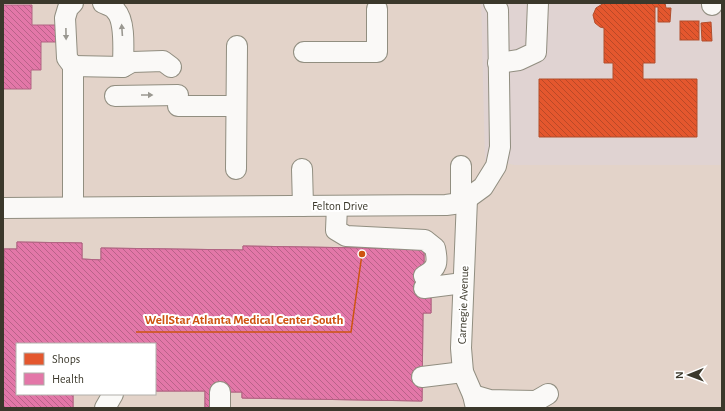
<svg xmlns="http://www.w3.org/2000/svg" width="725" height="411" font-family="'Alegreya Sans',sans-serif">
<defs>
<pattern id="shops-back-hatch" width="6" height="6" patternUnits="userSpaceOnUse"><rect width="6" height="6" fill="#e4572e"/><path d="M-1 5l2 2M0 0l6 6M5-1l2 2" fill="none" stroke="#ba4927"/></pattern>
<pattern id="health-back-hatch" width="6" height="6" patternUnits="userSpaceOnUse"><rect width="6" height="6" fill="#e377a8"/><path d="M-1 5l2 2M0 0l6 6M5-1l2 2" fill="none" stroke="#b96389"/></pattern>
</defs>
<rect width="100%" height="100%" fill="#dddac7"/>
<polygon fill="#e0d3d2" points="481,3 722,3 722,165 514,165 484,160"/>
<path fill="#e3d3c9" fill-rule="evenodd" d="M3,3H481L485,160L514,165H722V408H3ZM17,344H155V394H17Z"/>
<g fill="url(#shops-back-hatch)" stroke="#b14e2d">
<polygon points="604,3 665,3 666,8 671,8 670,22 658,22 658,7 655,7 655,63 643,63 643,79 697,79 697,137 539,137 539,79 613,79 613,63 604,63 604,28 600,27 595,23 593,15 596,8"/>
<rect x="680" y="21" width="19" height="19"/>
<polygon points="711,22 712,41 702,41 701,23"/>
</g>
<g fill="url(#health-back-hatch)" stroke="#b16482">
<polygon points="3,5 32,5 32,25 59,25 59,42 41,42 41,70 31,70 31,89 3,89"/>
<polygon points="17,242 82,243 82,259 101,260 101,248 243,250 243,246 424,249 424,296 431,296 431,313 423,313 422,401 242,398 242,392 215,392 215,408 205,408 205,391 155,391 155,344 104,344 104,332 85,332 85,324 92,324 92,316 102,316 102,267 74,267 73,344 17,344 17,394 73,394 73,408 3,408 4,249 17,249"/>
<polygon points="17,242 82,243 82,259 101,260 101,248 243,250 243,246 424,249 424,296 431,296 431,313 423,313 422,401 242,398 242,392 215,392 215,408 205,408 205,391 155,391 155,344 17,344 17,394 73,394 73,408 3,408 4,249 17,249"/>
</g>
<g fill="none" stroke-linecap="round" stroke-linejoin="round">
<defs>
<g id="minor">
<path d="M103,3C107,5 113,6 116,11C126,22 123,52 123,67"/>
<polyline points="712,3 712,5"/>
<polyline points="304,52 377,52 377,9"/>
<polyline points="498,63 519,60 536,52 538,3"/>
<polyline points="73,66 67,58 65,18 68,8 73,3"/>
<polyline points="115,96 178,95"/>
<polyline points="178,106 236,106"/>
<polyline points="236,169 237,46"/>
<polyline points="302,169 303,206"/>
<polyline points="467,199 461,348 463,372 473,395 476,408"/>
<polyline points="461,203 461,166"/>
<path d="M337,206L336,230L346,236L425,240L435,248C438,262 438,268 424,276"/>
<polyline points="73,207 73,66 123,67 132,62 163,61 171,67"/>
<polyline points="3,208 446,205 461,203 483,187 496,166 500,147 498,10 494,3"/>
<polyline points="424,288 463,283"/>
<polyline points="422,377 463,372"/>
<polyline points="220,392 220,408"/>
<polyline points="473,395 490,400 536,401 548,394"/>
<polyline points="105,408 113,394"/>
</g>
</defs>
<use href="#minor" stroke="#918e80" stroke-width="22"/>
<use href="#minor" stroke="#faf9f7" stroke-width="20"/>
</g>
<defs><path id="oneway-solid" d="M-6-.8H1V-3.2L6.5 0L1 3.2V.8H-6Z"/></defs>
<g fill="#9a9891">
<use href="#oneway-solid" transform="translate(122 30) rotate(-94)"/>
<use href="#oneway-solid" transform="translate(66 34) rotate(89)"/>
<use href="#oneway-solid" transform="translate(147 95)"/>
</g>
<g text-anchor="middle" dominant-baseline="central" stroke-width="4" stroke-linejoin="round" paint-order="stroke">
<g font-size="12" fill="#3b382b" stroke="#fff">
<text x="340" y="206">Felton Drive</text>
<text transform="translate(463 305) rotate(-88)">Carnegie Avenue</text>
</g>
</g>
<path fill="none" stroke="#ce5411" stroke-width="1.5" d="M362 254L351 332H136"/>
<circle fill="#ce5411" stroke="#fff" stroke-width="1.5" cx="362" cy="254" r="4"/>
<g font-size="13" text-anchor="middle" font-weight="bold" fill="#ce5411" stroke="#fff" stroke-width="4" stroke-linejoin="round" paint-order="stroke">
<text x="244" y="324">WellStar Atlanta Medical Center South</text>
</g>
<rect width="725" height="411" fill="none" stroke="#3b382b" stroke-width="8"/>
<rect x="16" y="343" width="140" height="52" fill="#ffffff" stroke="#b1afaa"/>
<rect x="24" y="353" width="20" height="12" fill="#e4572e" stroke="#b1afaa"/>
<text x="52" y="363" font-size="12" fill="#3b382b">Shops</text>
<rect x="24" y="373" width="20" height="12" fill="#e377a8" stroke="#b1afaa"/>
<text x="52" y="383" font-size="12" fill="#3b382b">Health</text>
<g transform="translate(689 375) rotate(269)" stroke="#ffffff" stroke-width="3" paint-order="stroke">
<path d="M0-3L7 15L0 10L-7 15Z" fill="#3b382b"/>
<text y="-6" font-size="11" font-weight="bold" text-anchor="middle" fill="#3b382b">N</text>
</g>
</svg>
